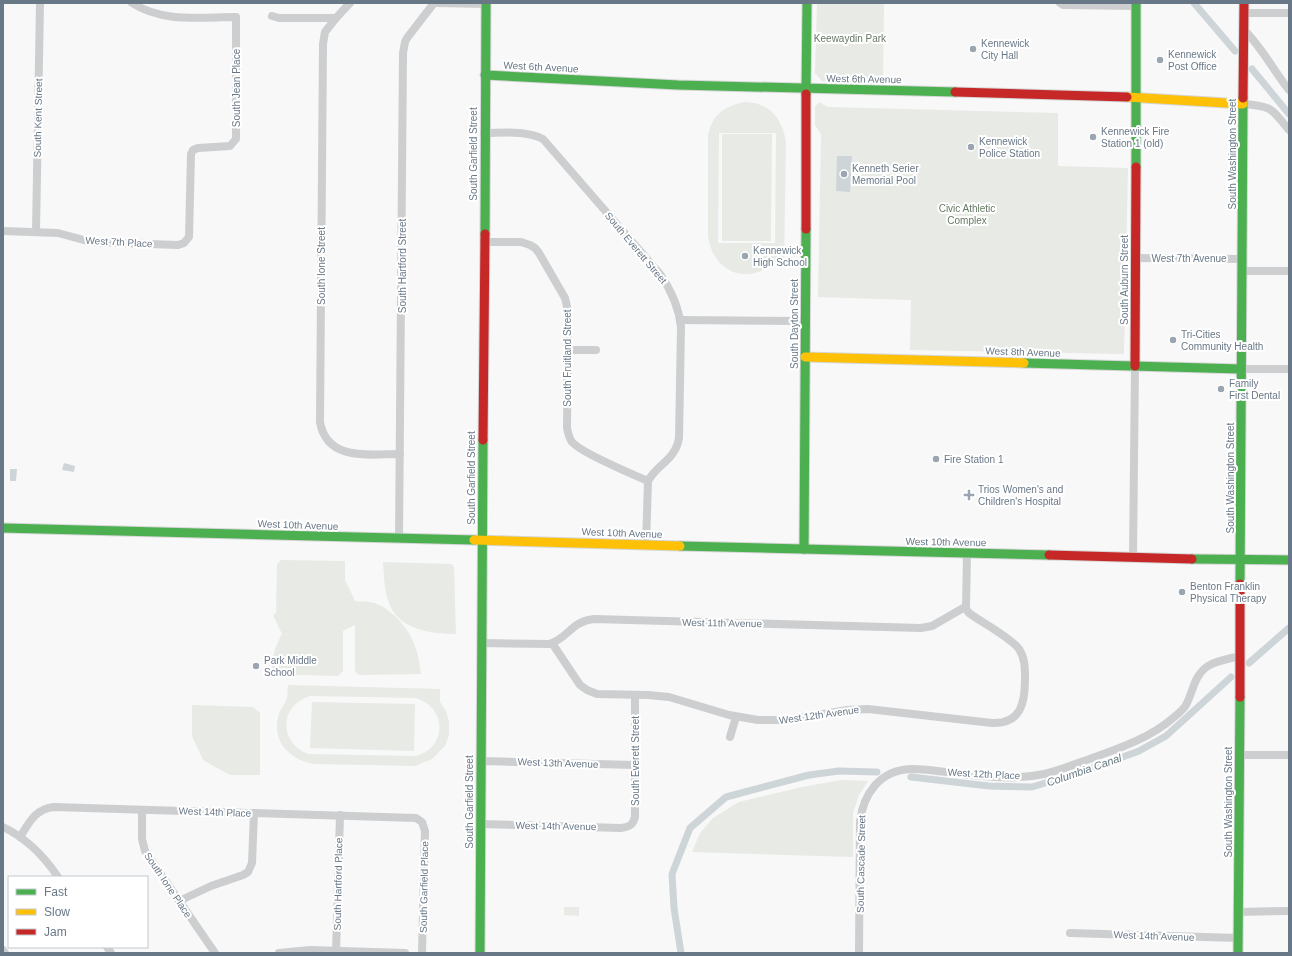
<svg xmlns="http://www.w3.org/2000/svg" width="1292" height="956" font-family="Arial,sans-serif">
<rect width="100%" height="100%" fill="#f8f8f8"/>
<g fill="#e7eae5" fill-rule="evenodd">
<polygon points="817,3 884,3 883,83 822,81 815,73"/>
<path d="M745,102C770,103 782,118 786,142L784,264C781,264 775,263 772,264C767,265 764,270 758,272C732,281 711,261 708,236V135C713,114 724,106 745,102ZM719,133H776L775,243H718Z"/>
<polygon points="819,102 828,107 1058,113 1058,166 1128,168 1124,354 910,350 911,300 818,297 821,134 815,125 815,107"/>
<polygon points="722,134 772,134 771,241 722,241"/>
<path d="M281,560L345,561V580L355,601C362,602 371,601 377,604C383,606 390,612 395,616C413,634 418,649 421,674L359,675L355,671V625L343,631V671L338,676L272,674C272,658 274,649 282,634L273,615L276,613L277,564Z"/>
<path d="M383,562L452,564L454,568L456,634C430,634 396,629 388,600C384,588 384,575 383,562Z"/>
<path d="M288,685L440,689V702L446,711L449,722V735L445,746L432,759L415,766L315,764C291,761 272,742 278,717C279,710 286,704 287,698C288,694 287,689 288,685ZM311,696L416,698C448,708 447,749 415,756L309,754C278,744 279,704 311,696Z"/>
<polygon points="312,702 415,704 414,751 310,748"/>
<polygon points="192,705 253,707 260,713 260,775 230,775 203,760 192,736"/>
<polygon points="841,780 868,781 859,795 853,813 853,857 692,852 700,833 713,818 739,802 802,787"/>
<polygon points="564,907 579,907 579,916 564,915"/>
</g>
<g fill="#ced5d8">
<polygon points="837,156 852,156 850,192 836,191"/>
<polygon points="64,463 75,466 74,472 62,470"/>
<polygon points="10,469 17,469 16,481 10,481"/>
</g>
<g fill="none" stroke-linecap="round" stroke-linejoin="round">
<g stroke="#ced5d8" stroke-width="7">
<polyline points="1194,3 1235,51"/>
<polyline points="1252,69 1289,114"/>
<polyline points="1249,663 1289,628"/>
<polyline points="911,777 989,786 1032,787 1087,770 1139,751 1166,736 1231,677"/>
<polyline points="681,953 674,908 672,874 690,828 726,797 809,775 839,771 877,772"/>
</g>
<defs>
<g id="fast">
<polyline points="485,75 678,85 955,92"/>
<polyline points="806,94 807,3"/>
<polyline points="1136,167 1136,3"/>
<polyline points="485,234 486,3"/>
<polyline points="1024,363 1241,369"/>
<polyline points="3,528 474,540"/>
<polyline points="680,546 1049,555"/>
<polyline points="804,549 806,229"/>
<polyline points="1192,559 1289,560"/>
<polyline points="1240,584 1243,98"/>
<polyline points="480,953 483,440"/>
<polyline points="1238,953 1240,697"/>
</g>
<g id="slow">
<polyline points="1127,97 1243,104"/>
<polyline points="805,357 1024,363"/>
<polyline points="474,540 680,546"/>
</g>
<g id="jam">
<polyline points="955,92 1127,97"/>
<polyline points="1243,98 1244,3"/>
<polyline points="806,229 806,94"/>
<polyline points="1135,366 1136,167"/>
<polyline points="483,440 485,234"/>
<polyline points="1049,555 1192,559"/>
<polyline points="1240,697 1240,584"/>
</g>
</defs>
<use href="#fast" stroke="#d5d6d7" stroke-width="11"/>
<use href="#slow" stroke="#d5d6d7" stroke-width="11"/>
<use href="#jam" stroke="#d5d6d7" stroke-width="11"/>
<g stroke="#cdcecf" stroke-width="8">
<polyline points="436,3 486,4"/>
<polyline points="1060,3 1063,5 1136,6"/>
<polyline points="1244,13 1289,13"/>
<polyline points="272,16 279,18 336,18 350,3"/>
<path d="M336,18L325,32L323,44L320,422C327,462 370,454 400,454"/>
<path d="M1243,29C1262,47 1273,70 1289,90"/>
<path d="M1243,104C1272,106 1271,108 1289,130"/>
<path d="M484,133C503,133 525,130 543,139L660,274C671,290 679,308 681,327L679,438C675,461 658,463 648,481L646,545"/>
<path d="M3,231L58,233L91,242L178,245L184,243L189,237L191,154L193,150L198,148L230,146L236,139V17C201,17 163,23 132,3"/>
<polyline points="36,232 40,3"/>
<path d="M484,242H521L530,245L535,248L539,253L565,298L568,311L567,428C568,433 569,438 572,442C581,453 632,474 648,481"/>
<polyline points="1135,258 1242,259"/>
<polyline points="1242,271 1289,271"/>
<polyline points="680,320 805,321"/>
<polyline points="568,350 596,350"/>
<polyline points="1241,369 1289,369"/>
<polyline points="399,538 403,53 405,42 407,38 434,3"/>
<polyline points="1133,558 1135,366"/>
<path d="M481,643L549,644C568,639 571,621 594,619L921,628L932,626L965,607"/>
<path d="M552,643L580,685L587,690L597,694L648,695L669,697L729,715L758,720H788L847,710L868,709L992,723C1021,724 1025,703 1025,679C1025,668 1025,658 1019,649C1011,638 981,622 969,613L966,609L967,553"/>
<polyline points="730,737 736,717"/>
<polyline points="1239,755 1289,755"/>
<polyline points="481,761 635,765"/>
<polyline points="142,810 142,839 145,851 215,953"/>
<path d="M480,824L621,828C629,827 633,825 635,817V695"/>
<path d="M3,827C26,838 44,856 58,877"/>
<path d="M20,837C29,823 35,809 54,807L416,818L422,822L425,831L422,953"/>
<polyline points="179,901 211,886 243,875 248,872 252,863 254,813"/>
<polyline points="1238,912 1289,911"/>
<polyline points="1070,933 1238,938"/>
<polyline points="107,947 111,953"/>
<polyline points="3,950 5,953"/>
<polyline points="279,953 310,950 405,953"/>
<polyline points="336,953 340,815"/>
<path d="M859,953L860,822C863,794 880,770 911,769C928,769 945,772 962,774C989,777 1017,780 1044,774C1061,770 1078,763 1095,757C1123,747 1151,737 1173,718C1178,714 1183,710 1186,705C1193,692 1194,675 1208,666C1217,660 1229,659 1240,656"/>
</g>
<use href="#fast" stroke="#4caf50" stroke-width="9"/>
<use href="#slow" stroke="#ffc107" stroke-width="9"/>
<use href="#jam" stroke="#c62828" stroke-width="9"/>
</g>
<g fill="#9ba5af" stroke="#fff" stroke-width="1.5">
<circle cx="973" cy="49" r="4"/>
<circle cx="1160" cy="60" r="4"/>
<circle cx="1093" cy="137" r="4"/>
<circle cx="971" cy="147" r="4"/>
<circle cx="844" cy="174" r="4"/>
<circle cx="745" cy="256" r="4"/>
<circle cx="1173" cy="340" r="4"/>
<circle cx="1221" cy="389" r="4"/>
<circle cx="936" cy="459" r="4"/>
<path d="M967 489h4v4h4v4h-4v4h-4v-4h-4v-4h4z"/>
<circle cx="1182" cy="592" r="4"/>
<circle cx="256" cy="666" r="4"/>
</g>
<g text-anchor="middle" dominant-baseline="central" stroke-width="4" stroke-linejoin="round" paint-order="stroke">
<g font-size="10" fill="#667a64" stroke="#fff">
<text x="850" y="38">Keewaydin Park</text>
<text x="967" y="208">Civic Athletic<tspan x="967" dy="12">Complex</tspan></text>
</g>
<g font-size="10" fill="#697887" stroke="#fff" text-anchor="start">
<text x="981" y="43">Kennewick<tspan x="981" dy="12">City Hall</tspan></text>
<text x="1168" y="54">Kennewick<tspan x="1168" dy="12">Post Office</tspan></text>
<text x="1101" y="131">Kennewick Fire<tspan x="1101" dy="12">Station 1 (old)</tspan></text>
<text x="979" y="141">Kennewick<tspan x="979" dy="12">Police Station</tspan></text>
<text x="852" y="168">Kenneth Serier<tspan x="852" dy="12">Memorial Pool</tspan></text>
<text x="753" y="250">Kennewick<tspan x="753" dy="12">High School</tspan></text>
<text x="1181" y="334">Tri-Cities<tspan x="1181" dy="12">Community Health</tspan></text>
<text x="1229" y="383">Family<tspan x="1229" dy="12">First Dental</tspan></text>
<text x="944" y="459">Fire Station 1</text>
<text x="978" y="489">Trios Women's and<tspan x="978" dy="12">Children's Hospital</tspan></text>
<text x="1190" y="586">Benton Franklin<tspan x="1190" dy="12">Physical Therapy</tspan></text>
<text x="264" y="660">Park Middle<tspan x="264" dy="12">School</tspan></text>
</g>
<g font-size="10" fill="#697887" stroke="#fff">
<text transform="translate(541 67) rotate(3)">West 6th Avenue</text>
<text transform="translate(864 79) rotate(1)">West 6th Avenue</text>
<text transform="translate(236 88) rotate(-90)">South Jean Place</text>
<text transform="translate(38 118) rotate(-89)">South Kent Street</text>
<text transform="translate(473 154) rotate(-90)">South Garfield Street</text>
<text transform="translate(1232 154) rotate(-90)">South Washington Street</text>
<text transform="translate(119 242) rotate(3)">West 7th Place</text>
<text transform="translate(636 248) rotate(50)">South Everett Street</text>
<text x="1189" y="258">West 7th Avenue</text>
<text transform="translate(321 266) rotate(-90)">South Ione Street</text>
<text transform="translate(402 266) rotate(-90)">South Hartford Street</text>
<text transform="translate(1124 280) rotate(-90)">South Auburn Street</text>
<text transform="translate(794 324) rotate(-90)">South Dayton Street</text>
<text transform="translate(1023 352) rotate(2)">West 8th Avenue</text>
<text transform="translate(567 358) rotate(-90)">South Fruitland Street</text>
<text transform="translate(471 478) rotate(-90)">South Garfield Street</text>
<text transform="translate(1230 478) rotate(-90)">South Washington Street</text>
<text transform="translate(298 525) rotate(2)">West 10th Avenue</text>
<text transform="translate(622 533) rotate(2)">West 10th Avenue</text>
<text transform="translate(946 542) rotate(1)">West 10th Avenue</text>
<text transform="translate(722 623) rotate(1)">West 11th Avenue</text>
<text transform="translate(819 715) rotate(-8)">West 12th Avenue</text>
<text transform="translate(635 761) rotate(-90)">South Everett Street</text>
<text transform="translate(558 763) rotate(2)">West 13th Avenue</text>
<text transform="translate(984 774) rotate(3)">West 12th Place</text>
<text transform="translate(469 802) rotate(-90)">South Garfield Street</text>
<text transform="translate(1228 802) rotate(-90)">South Washington Street</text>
<text transform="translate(215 812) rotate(2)">West 14th Place</text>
<text transform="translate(556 826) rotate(1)">West 14th Avenue</text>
<text transform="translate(861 864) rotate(-89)">South Cascade Street</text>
<text transform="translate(338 884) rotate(-89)">South Hartford Place</text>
<text transform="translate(168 885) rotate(56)">South Ione Place</text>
<text transform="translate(424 887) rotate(-89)">South Garfield Place</text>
<text transform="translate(1154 936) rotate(2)">West 14th Avenue</text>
</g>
<g font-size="11" font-style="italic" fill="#657882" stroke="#fff">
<text transform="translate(1084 770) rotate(-19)">Columbia Canal</text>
</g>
</g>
<rect width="1292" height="956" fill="none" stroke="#697887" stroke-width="8"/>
<rect x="8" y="876" width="140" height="72" fill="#ffffff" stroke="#c3c9cf"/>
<rect x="16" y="889" width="20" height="6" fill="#4caf50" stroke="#c3c9cf"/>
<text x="44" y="896" font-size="12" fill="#697887">Fast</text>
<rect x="16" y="909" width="20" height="6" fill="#ffc107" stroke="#c3c9cf"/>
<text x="44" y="916" font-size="12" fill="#697887">Slow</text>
<rect x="16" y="929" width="20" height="6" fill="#c62828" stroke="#c3c9cf"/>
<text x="44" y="936" font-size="12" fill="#697887">Jam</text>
</svg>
